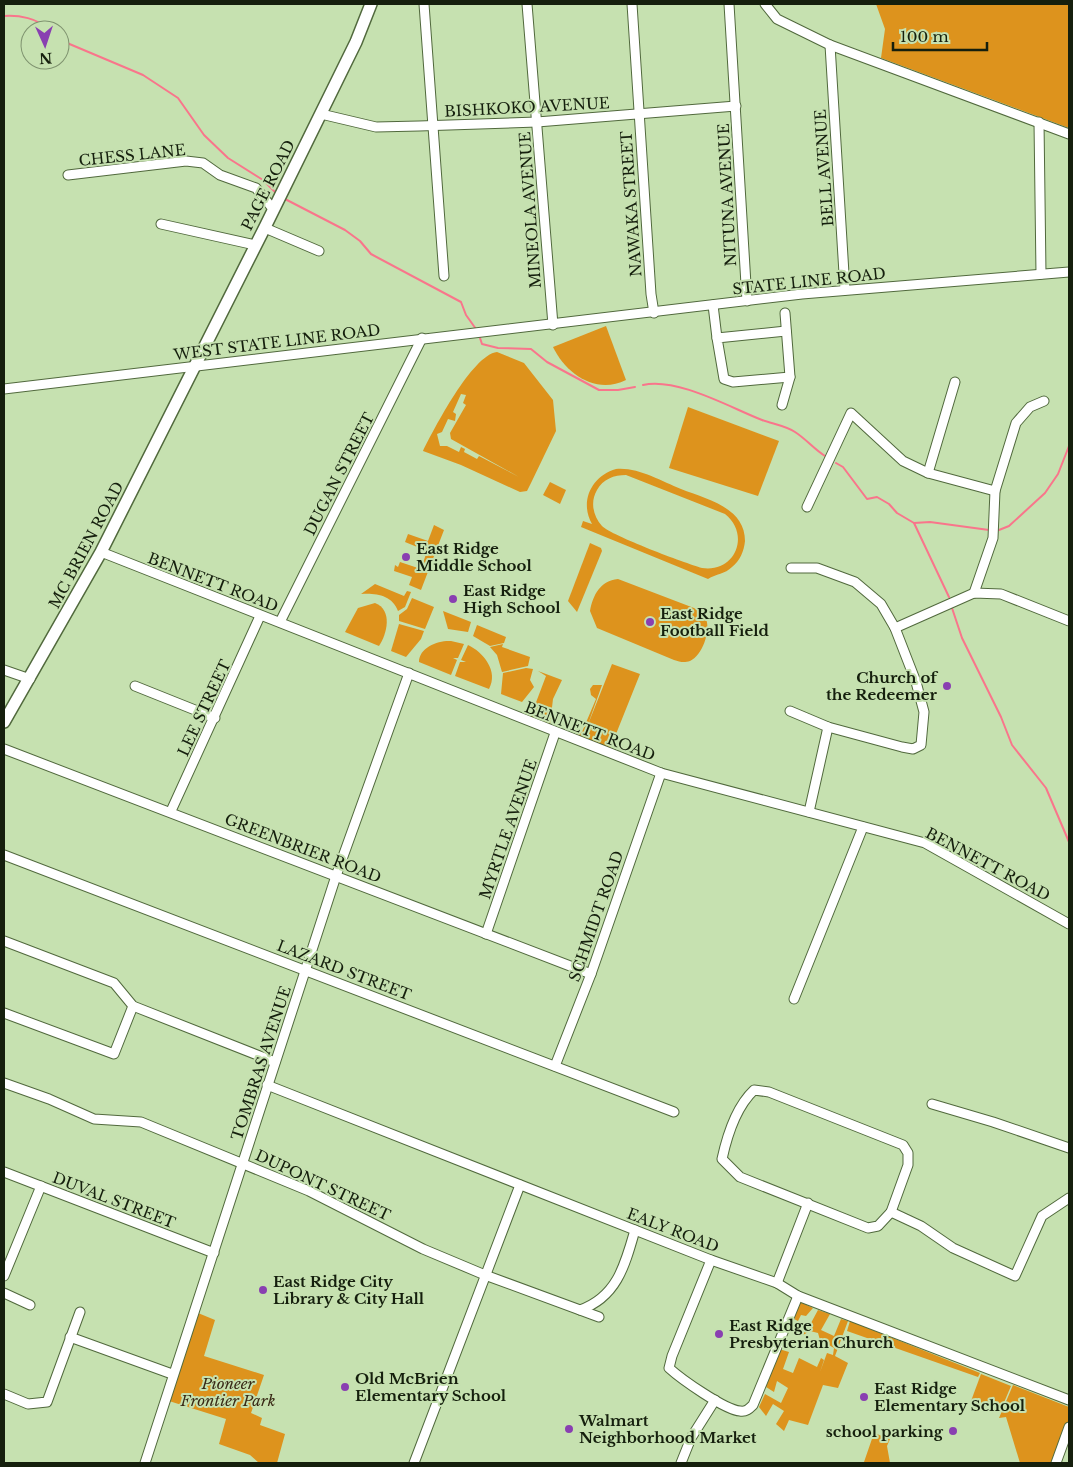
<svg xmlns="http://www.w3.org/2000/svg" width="1073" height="1467" font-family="'Libre Baskerville',serif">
<rect width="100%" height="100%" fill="#c6e1b0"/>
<g fill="#dd931d" fill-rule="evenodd">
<polygon points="876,4 1069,4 1069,128 881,58 885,29"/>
<path d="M606,326L626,380C596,395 566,374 553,347Z"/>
<path d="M497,352L524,363L553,400L556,431L531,483L527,491L520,492L461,465L423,451C434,429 472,355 497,352ZM461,394L466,395L463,403L466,405L450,433L451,439L519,477L479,456L477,459L464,452L465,449L461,447L459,452L447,446H440L437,434L442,432L448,419L455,421L456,414L453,412Z"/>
<polygon points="688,407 779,441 758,496 669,468"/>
<path d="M616,469C638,467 661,481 681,489C706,499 745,507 745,541C744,551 740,561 732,567C725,574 716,574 708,579L581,527L583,521L592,524C579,501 592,476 616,469ZM626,475L725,514C751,535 735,573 702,568C685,563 612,536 602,526C593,516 590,502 597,490C603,479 614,475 626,475Z"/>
<polygon points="550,482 566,490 560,504 543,495"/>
<polygon points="434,525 444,530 421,590 409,585 412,577 394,571 395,565 398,567 400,562 421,569 427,551 405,542 408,534 428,541"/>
<polygon points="590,543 601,548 602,551 577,612 568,601"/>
<path d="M618,579L694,608C699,611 704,614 706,619C711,631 702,656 690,661C684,663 680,662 674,660L597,628L590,611C593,595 600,581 618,579Z"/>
<path d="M375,584L404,596L407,591L411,592L405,607L398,611C392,595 376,593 361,594Z"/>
<polygon points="412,598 434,607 425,629 399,621 399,615 407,609"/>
<path d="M375,603C393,610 387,634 379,646L345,632L358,608Z"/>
<polygon points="443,611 471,622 468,632 448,629"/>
<polygon points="399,624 424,631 421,639 406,657 391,651"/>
<polygon points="477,625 506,637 504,643 490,646 473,636"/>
<path d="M451,641L464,644L458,658H453L457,660L451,675L419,662C419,647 439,640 451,641Z"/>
<polygon points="503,644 502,647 530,657 528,666 502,672 497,655 490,647"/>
<path d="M468,645C483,652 499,671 489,689L455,676L460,662H466L461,660Z"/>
<polygon points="612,664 640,674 610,749 576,736 577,732 582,732 596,699 591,695 590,689 593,685 602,685 587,727"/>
<polygon points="526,668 533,669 530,680 534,687 522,702 501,694 503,673"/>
<polygon points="538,671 562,680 553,699 550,724 529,717 528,712 532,713 546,676"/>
<polygon points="800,1302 813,1308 806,1316 801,1315 798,1321 790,1317"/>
<polygon points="818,1310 830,1314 821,1330 834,1336 841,1319 848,1321 835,1356 848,1363 838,1388 823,1385 808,1425 789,1420 784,1431 776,1424 784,1411 773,1404 766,1416 759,1407 765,1394 781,1403 788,1388 777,1381 774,1392 766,1387 779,1349 789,1352 783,1369 793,1373 799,1358 817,1367 821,1358 824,1360 820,1372 827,1353 833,1355 834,1348 820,1340 818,1333 810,1331 803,1335 808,1322 811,1323"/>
<polygon points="198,1313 215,1320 204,1356 264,1375 251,1413 262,1418 260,1425 285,1434 277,1463 259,1463 250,1455 219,1444 226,1419 169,1401"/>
<polygon points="850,1321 980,1373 978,1377 847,1331"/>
<polygon points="981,1374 1011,1386 1000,1412 971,1401"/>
<polygon points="1013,1385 1069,1407 1069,1424 1054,1463 1020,1463 1006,1417 999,1418"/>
<polygon points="874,1433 890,1439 887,1446 890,1463 864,1462"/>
</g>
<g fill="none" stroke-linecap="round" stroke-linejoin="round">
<g stroke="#f9758b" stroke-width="2">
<path d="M4,16C18,15 39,18 48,30"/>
<polyline points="60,40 143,75 178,98 204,135 228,158 263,180 275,192"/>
<polyline points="285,199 345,230 360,241 371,254 461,302 466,315 476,329"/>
<polyline points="480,338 482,344 498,348 531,349 547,362 599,390 618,390 635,387"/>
<path d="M643,385C677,377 731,408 762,420C773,424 786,426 795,432C806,439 814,449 825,456"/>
<polyline points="836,463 843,467 867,499 877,497 889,504 897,513 914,523 949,597"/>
<polyline points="914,523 930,522 989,530"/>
<polyline points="999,530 1009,526 1045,493 1058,474 1069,446"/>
<polyline points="952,608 962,638 1001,717 1012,745 1046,788 1069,842"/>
</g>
<defs>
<g id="minor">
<polyline points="424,4 444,276"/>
<polyline points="527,4 553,325"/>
<polyline points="632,4 651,294 654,313"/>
<polyline points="729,4 747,301"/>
<polyline points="765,4 777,19 830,45 1069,134"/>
<polyline points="830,45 845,290"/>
<polyline points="321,114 376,127 419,126 537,122 736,106"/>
<polyline points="1039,122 1041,274"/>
<polyline points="68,175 186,161 203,163 220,175 256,188 273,209"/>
<polyline points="161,224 255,245"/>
<polyline points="265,228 319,251"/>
<polyline points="713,305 717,338"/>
<polyline points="786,331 717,338 724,379 733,382 790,377"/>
<polyline points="4,389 802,294 1069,272"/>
<polyline points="782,405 790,377 785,313"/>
<polyline points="928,473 955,382"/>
<polyline points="807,507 851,413 903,461 928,473 995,491"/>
<polyline points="101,552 661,773 925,843 1069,924"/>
<polyline points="974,593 993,538 995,491 1016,423 1030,407 1044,401"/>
<polyline points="280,622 422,338"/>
<polyline points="895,628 974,593 1001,594 1069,621"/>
<polyline points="4,670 30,679"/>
<polyline points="135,686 215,718"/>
<polyline points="790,711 828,727 902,747 913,749 921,745 924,712 916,682 895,628 881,604 855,582 817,568 791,568"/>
<polyline points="4,749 591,974"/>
<polyline points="171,811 260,616"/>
<polyline points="809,812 828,727"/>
<polyline points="4,855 674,1112"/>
<polyline points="486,934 555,733"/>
<polyline points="4,941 114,983 133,1006 275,1062"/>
<polyline points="794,999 863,827"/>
<polyline points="4,1013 114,1054 133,1006"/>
<polyline points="555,1066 591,974 661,773"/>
<polyline points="4,1083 49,1099 94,1119 141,1122 309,1191 423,1249 485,1275 599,1317"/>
<polyline points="267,1085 711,1260 777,1283 798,1296 1069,1400"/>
<path d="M754,1090L769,1092L903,1145L908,1153V1165L891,1212L878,1226L868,1228L740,1177L722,1159C727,1136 737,1106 754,1090Z"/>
<polyline points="932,1104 993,1122 1069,1148"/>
<polyline points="4,1172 214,1253"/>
<polyline points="891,1212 921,1226 953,1248 1015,1276 1042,1216 1069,1198"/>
<path d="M711,1260L672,1356L669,1368C681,1379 725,1410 740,1411C746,1412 749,1409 753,1405L798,1296"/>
<polyline points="4,1276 41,1186"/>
<polyline points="777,1283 808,1203"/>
<polyline points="4,1293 30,1305"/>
<path d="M580,1310C617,1297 625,1265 635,1230"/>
<polyline points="70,1337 172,1374"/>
<polyline points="4,1394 28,1404 47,1402 80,1312"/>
<polyline points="145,1463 336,876 409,673"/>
<polyline points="414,1463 520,1185"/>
<polyline points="681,1463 691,1438 715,1400"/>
<polyline points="1056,1463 1069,1427"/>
</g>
<polyline id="major" points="4,722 101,552 266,225 356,42 371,4"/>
</defs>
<use href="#minor" stroke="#51693d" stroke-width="11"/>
<use href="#major" stroke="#51693d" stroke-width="14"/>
<use href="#minor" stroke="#fff" stroke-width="9"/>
<use href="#major" stroke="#fff" stroke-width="11"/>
</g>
<g fill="#893fb1" stroke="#c6e1b0" stroke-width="2">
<circle cx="406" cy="557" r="5"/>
<circle cx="453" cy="599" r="5"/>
<circle cx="650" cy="622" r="5"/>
<circle cx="947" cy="686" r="5"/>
<circle cx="263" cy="1290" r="5"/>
<circle cx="719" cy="1334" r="5"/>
<circle cx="345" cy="1387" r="5"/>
<circle cx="864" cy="1397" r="5"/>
<circle cx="569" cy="1429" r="5"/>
<circle cx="953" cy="1431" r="5"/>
</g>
<g text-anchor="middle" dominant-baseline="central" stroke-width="4" stroke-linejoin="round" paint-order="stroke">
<g font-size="15" fill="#151f0d" stroke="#c6e1b0">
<text transform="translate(527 107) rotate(-3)">BISHKOKO AVENUE</text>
<text transform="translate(132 155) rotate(-6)">CHESS LANE</text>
<text transform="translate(824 168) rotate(-94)">BELL AVENUE</text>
<text transform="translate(268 185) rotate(-63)">PAGE ROAD</text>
<text transform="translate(727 195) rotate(-93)">NITUNA AVENUE</text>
<text transform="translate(631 204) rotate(-94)">NAWAKA STREET</text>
<text transform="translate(530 210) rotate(-94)">MINEOLA AVENUE</text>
<text transform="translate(809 281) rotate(-6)">STATE LINE ROAD</text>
<text transform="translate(277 342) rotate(-7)">WEST STATE LINE ROAD</text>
<text transform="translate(339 474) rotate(-63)">DUGAN STREET</text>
<text transform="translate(86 545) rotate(-62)">MC BRIEN ROAD</text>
<text transform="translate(213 582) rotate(21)">BENNETT ROAD</text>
<text transform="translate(204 708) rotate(-65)">LEE STREET</text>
<text transform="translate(590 731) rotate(21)">BENNETT ROAD</text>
<text transform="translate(508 829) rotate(-71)">MYRTLE AVENUE</text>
<text transform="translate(303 848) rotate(21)">GREENBRIER ROAD</text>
<text transform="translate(988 864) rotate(28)">BENNETT ROAD</text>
<text transform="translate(596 916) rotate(-71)">SCHMIDT ROAD</text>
<text transform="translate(344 970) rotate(21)">LAZARD STREET</text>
<text transform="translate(261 1063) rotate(-72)">TOMBRAS AVENUE</text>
<text transform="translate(323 1185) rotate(25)">DUPONT STREET</text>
<text transform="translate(114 1200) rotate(21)">DUVAL STREET</text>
<text transform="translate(673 1230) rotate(21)">EALY ROAD</text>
</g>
<g font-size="15" font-weight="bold" fill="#151f0d" stroke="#c6e1b0" text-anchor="start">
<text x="416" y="548">East Ridge<tspan x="416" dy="17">Middle School</tspan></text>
<text x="463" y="590">East Ridge<tspan x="463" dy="17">High School</tspan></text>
<text x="660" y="613">East Ridge<tspan x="660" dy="17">Football Field</tspan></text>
<text x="937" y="677" text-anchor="end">Church of<tspan x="937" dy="17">the Redeemer</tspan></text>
<text x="273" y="1281">East Ridge City<tspan x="273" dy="17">Library &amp; City Hall</tspan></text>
<text x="729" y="1325">East Ridge<tspan x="729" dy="17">Presbyterian Church</tspan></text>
<text x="355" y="1378">Old McBrien<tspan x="355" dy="17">Elementary School</tspan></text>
<text x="874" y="1388">East Ridge<tspan x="874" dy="17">Elementary School</tspan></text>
<text x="579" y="1420">Walmart<tspan x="579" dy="17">Neighborhood Market</tspan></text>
<text x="943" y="1431" text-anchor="end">school parking</text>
</g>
<g font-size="15" font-style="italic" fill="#392916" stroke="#c6e1b0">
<text x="228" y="1383">Pioneer<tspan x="228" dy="17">Frontier Park</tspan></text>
</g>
</g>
<rect width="1073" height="1467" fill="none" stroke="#151f0d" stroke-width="10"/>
<g transform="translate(45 45) rotate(177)"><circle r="24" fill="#c6e1b0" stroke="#7f936f"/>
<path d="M0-4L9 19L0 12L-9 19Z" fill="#893fb1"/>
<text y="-8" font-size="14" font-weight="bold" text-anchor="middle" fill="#151f0d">N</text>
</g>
<path d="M893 42v8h94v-8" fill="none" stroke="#151f0d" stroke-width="2.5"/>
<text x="900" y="42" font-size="15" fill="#151f0d" stroke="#c6e1b0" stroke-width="4" paint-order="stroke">100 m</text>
</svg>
